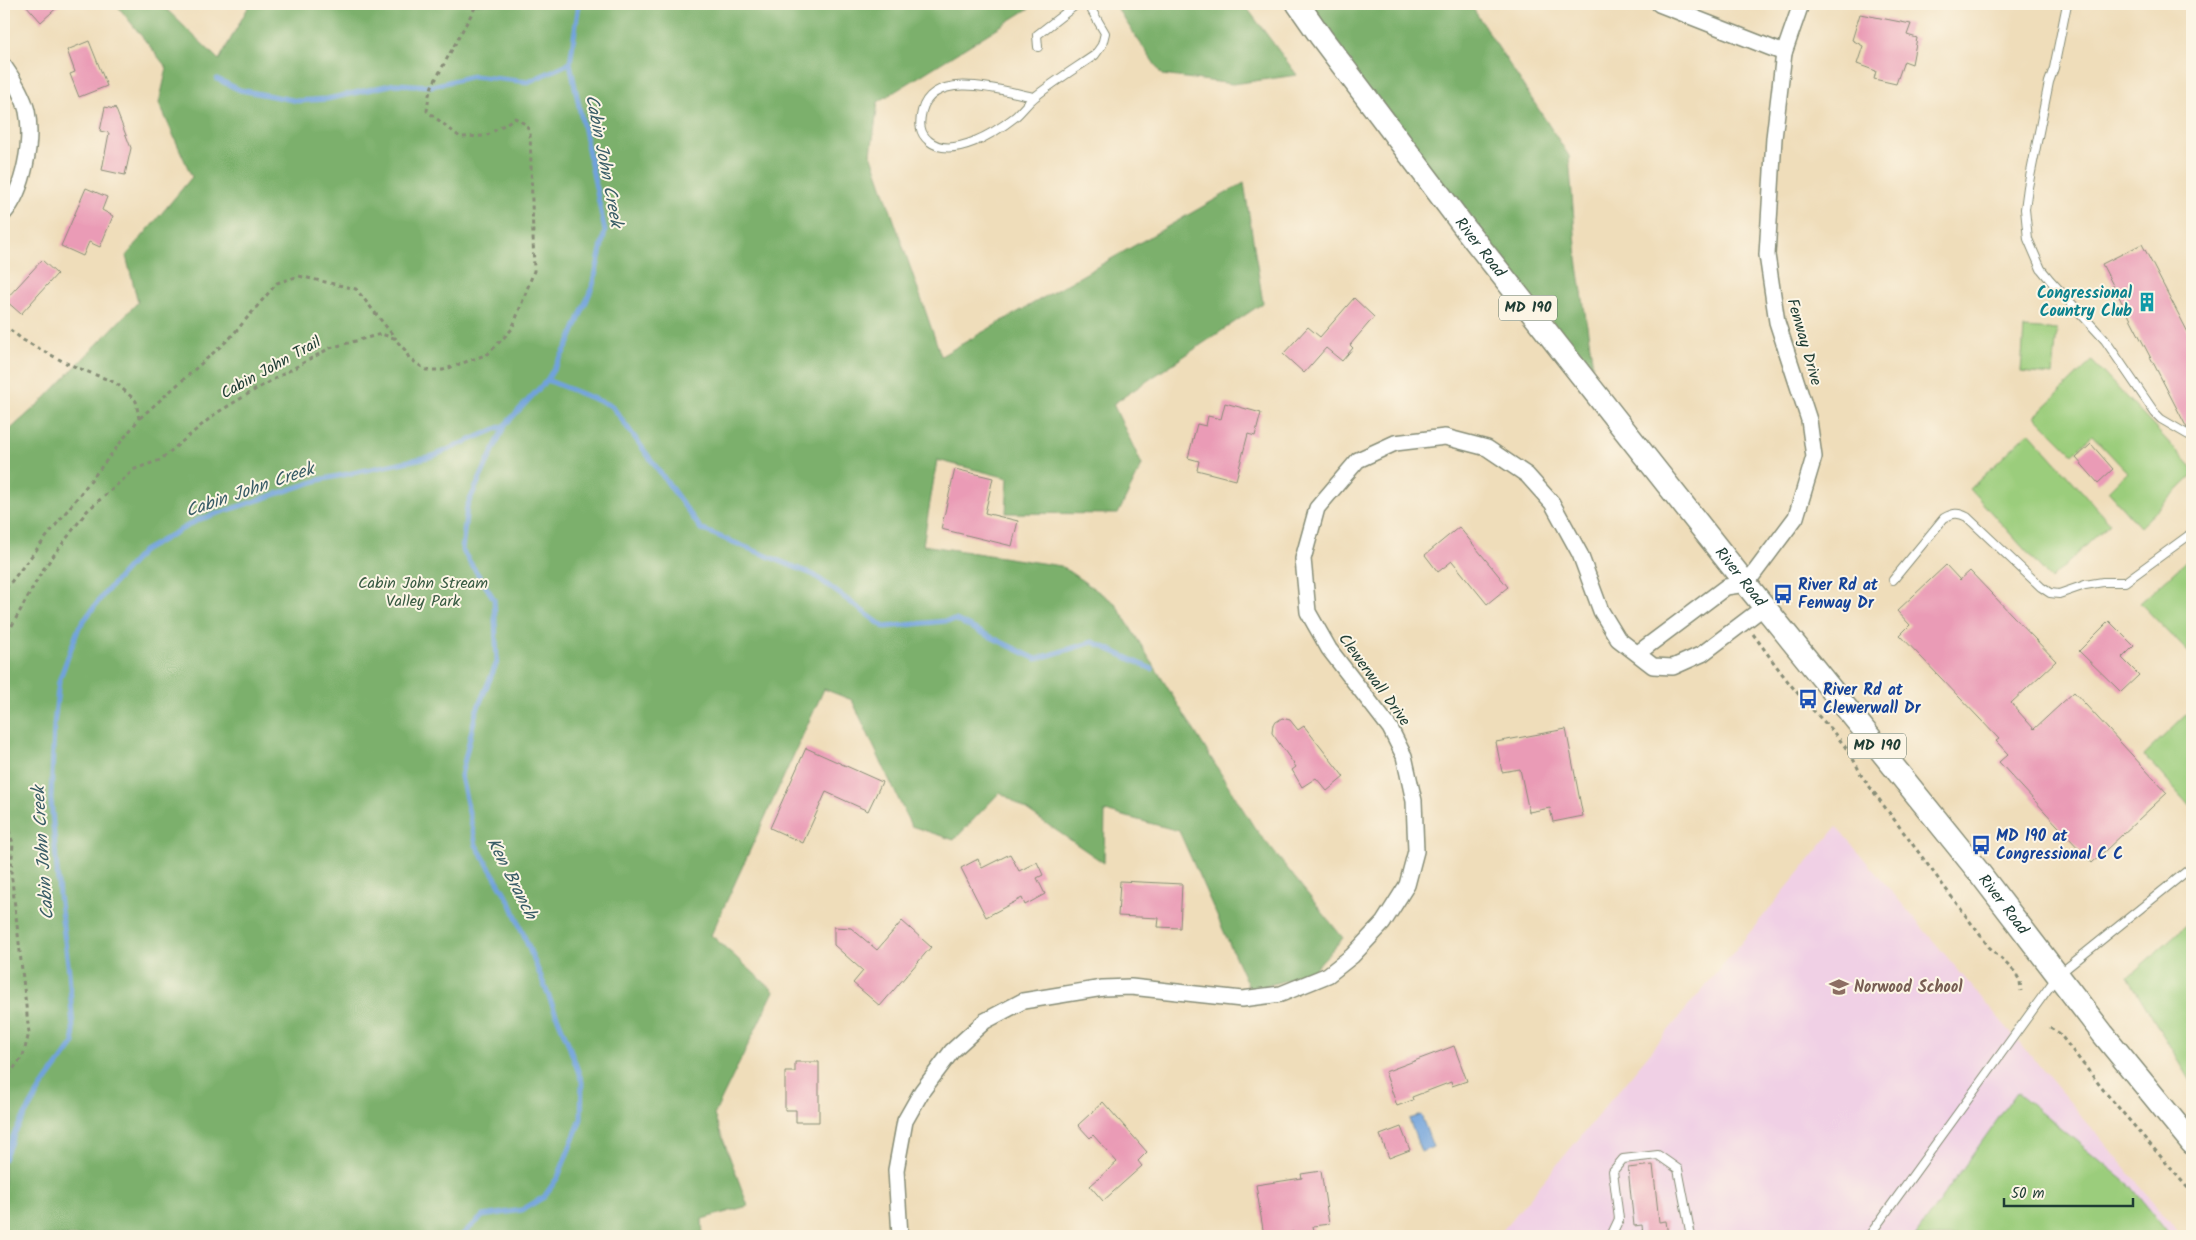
<svg xmlns="http://www.w3.org/2000/svg" width="2196" height="1240" font-family="Kalam,sans-serif">
<rect width="100%" height="100%" fill="#fcf5e5"/>
<filter id="ink" filterUnits="userSpaceOnUse"><feTurbulence type="fractalNoise" baseFrequency=".02" numOctaves="2"/><feDisplacementMap in="SourceGraphic" scale="10" xChannelSelector="R" yChannelSelector="G"/><feConvolveMatrix kernelMatrix="1 2 1 2 8 2 1 2 1" color-interpolation-filters="sRGB"/></filter>
<filter id="wash" filterUnits="userSpaceOnUse"><feTurbulence type="fractalNoise" baseFrequency=".0096" numOctaves="4" result="noise"/><feDisplacementMap in="SourceGraphic" scale="20" xChannelSelector="R" yChannelSelector="G"/><feGaussianBlur stdDeviation="1.12" result="paint"/><feColorMatrix in="noise" values="0 0 0 0 0 0 0 0 0 0 0 0 0 0 0 0 0 1.4 0 .05"/><feComposite in="paint" operator="in"/></filter>
<g filter="url(#wash)">
<rect width="100%" height="100%" fill="#efddba"/>
<polygon fill="#f0d0e5" points="1837,827 2107,1146 2181,1236 1498,1236"/>
<g fill="#9bcd7c" stroke="#5d8558">
<polygon points="2024,328 2057,330 2053,375 2021,372"/>
<polygon points="2092,361 2192,467 2192,476 2140,527 2108,491 2127,472 2092,435 2073,454 2035,416"/>
<polygon points="2029,432 2110,523 2051,579 1970,489"/>
<polygon points="2192,556 2192,656 2140,603"/>
<polygon points="2192,709 2192,809 2144,755"/>
<polygon points="2192,920 2192,1083 2128,977"/>
<polygon points="2017,1092 2131,1186 2170,1236 1915,1236"/>
</g>
<g fill="#7cb06c" stroke="#4e7650">
<polygon points="116,4 161,4 219,60 250,4 1036,4 878,102 871,154 941,356 1244,183 1263,303 1113,404 1142,465 1118,514 1006,513 1008,478 937,460 923,545 1061,566 1115,603 1254,827 1343,938 1310,974 1250,990 1179,831 1105,811 1104,863 1000,792 954,840 911,826 852,700 824,689 711,935 774,991 714,1115 748,1206 702,1219 703,1236 4,1236 4,435 43,400 138,302 126,256 192,177 159,103 167,68"/>
<polygon points="1114,4 1244,4 1297,75 1233,84 1162,75"/>
<polygon points="1298,4 1470,4 1569,156 1577,259 1593,366 1468,232"/>
</g>
<polygon fill="#71a3dc" stroke="#487088" points="1421,1115 1433,1147 1421,1152 1409,1119"/>
<g fill="none" stroke-linecap="round" stroke-linejoin="round">
<g stroke="#71a3dc" stroke-width="5">
<polyline points="217,79 240,90 298,101 327,99 395,84 432,86 473,76 528,82 570,63"/>
<polyline points="547,380 612,406 701,529 814,575 884,627 956,620 1036,659 1093,642 1152,669"/>
<polyline points="4,1159 15,1132 41,1088 74,1043 69,972 59,895 51,799 54,725 59,681 79,627 104,594 143,551 198,520 319,480 433,456 505,425 547,380 568,345 593,285 605,231 570,63 579,4"/>
<polyline points="461,1236 483,1216 522,1210 544,1197 558,1177 581,1119 582,1082 568,1043 510,902 476,845 461,776 476,712 497,662 494,599 462,550 467,506 505,425"/>
</g>
</g>
<g id="blocks">
<g fill="#ea9bb6">
<polygon points="25,4 61,4 41,22"/>
<polygon points="1860,14 1911,24 1907,35 1917,38 1912,64 1904,61 1896,84 1874,79 1876,71 1857,64 1863,46 1852,40"/>
<polygon points="89,41 107,86 79,97 70,74 75,72 67,50"/>
<polygon points="105,107 114,109 115,107 131,148 125,175 102,170 109,133 100,131"/>
<polygon points="86,188 107,197 102,210 113,216 100,247 89,242 83,256 61,246"/>
<polygon points="2142,244 2192,340 2192,431 2187,428 2102,264"/>
<polygon points="42,260 57,274 21,314 5,300"/>
<polygon points="1354,298 1374,317 1350,345 1353,348 1342,361 1326,348 1304,373 1283,354 1308,327 1320,337"/>
<polygon points="1225,403 1261,413 1255,436 1248,434 1236,480 1197,470 1199,461 1188,458 1197,424 1206,426 1208,416 1221,419"/>
<polygon points="2091,444 2113,469 2098,483 2076,458"/>
<polygon points="955,469 993,478 985,513 1018,521 1012,546 941,529"/>
<polygon points="1459,527 1508,587 1487,604 1452,561 1438,572 1425,555"/>
<polygon points="1946,565 1960,580 1970,571 2056,661 2011,703 2034,729 2074,692 2167,793 2092,863 1999,762 2008,754 1996,741 1999,739 1900,635 1910,625 1897,611"/>
<polygon points="2109,621 2134,646 2122,658 2139,675 2121,692 2079,651"/>
<polygon points="1282,718 1290,720 1298,730 1304,726 1344,777 1327,791 1316,778 1302,787 1292,770 1296,767 1272,733 1273,724"/>
<polygon points="1566,729 1583,816 1553,822 1550,808 1529,812 1520,769 1502,772 1496,742"/>
<polygon points="806,748 882,782 868,811 826,792 803,843 770,828"/>
<polygon points="1010,854 1019,871 1037,862 1043,875 1037,878 1045,894 1025,905 1022,898 986,917 961,868 978,859 982,868"/>
<polygon points="1120,881 1182,884 1180,928 1158,927 1159,918 1118,916"/>
<polygon points="902,921 931,947 880,1006 853,983 863,971 834,945 834,927 851,928 877,950"/>
<polygon points="1454,1046 1467,1081 1452,1086 1451,1082 1412,1097 1413,1100 1397,1106 1385,1072"/>
<polygon points="795,1062 819,1062 819,1122 796,1122 796,1110 785,1110 785,1072 795,1072"/>
<polygon points="1103,1102 1147,1152 1138,1161 1142,1166 1103,1201 1090,1186 1117,1162 1093,1135 1090,1138 1078,1125"/>
<polygon points="1401,1127 1410,1150 1389,1158 1380,1135"/>
<polygon points="1653,1165 1659,1222 1666,1221 1668,1236 1643,1236 1642,1225 1634,1226 1628,1168"/>
<polygon points="1321,1171 1329,1224 1313,1226 1315,1236 1293,1236 1293,1232 1264,1236 1256,1185 1302,1178 1301,1174"/>
</g>
</g>
</g>
<g filter="url(#ink)">
<use href="#blocks" fill-opacity="0" stroke="#878d77" stroke-width="1"/>
<g fill="none" stroke-linecap="round" stroke-linejoin="round">
<defs>
<g id="lane">
<polyline points="2067,4 2054,68 2049,82 2028,187 2025,209 2028,239 2041,269 2050,280 2105,340 2155,413 2161,419 2192,437"/>
<polyline points="1038,47 1037,35 1077,4"/>
<path d="M1034,97C1004,91 933,68 922,111C919,123 919,133 929,141C952,160 996,132 1015,117C1022,111 1028,102 1036,96C1055,81 1076,68 1095,55L1102,45L1105,33L1088,4"/>
<path d="M1893,580L1944,518C1953,513 1958,512 1967,517L2041,587L2050,593L2059,594L2085,585L2103,582H2125L2192,533"/>
<polyline points="1611,1236 1619,1219 1613,1171 1623,1159 1658,1155 1678,1169 1691,1236"/>
<polyline points="1869,1236 2058,975 2192,867"/>
</g>
<g id="street">
<polyline points="1659,4 1784,53"/>
<path d="M4,66C13,79 23,95 27,111C33,141 24,190 4,213"/>
<polyline points="1638,653 1726,587 1746,584 1796,517 1814,457 1809,420 1777,322 1767,255 1774,138 1784,53 1801,4"/>
<polyline points="900,1236 896,1170 905,1121 922,1091 952,1051 985,1021 1023,1001 1103,988 1131,987 1242,999 1281,994 1328,975 1352,956 1383,923 1407,885 1416,851 1414,801 1404,756 1390,728 1329,649 1308,612 1303,559 1317,508 1358,460 1395,443 1445,437 1487,448 1527,475 1552,503 1580,554 1601,611 1618,639 1653,666 1673,667 1702,654 1764,607"/>
</g>
<g id="primary">
<path id="s1" d="M1298,4L1321,37L1468,232L1746,584L1978,871L2103,1034L2192,1143"/>
</g>
</defs>
<use href="#lane" stroke="#878d77" stroke-width="10"/>
<use href="#street" stroke="#878d77" stroke-width="18"/>
<use href="#primary" stroke="#878d77" stroke-width="25"/>
<g stroke="#878d77" stroke-width="3" stroke-dasharray="4 4" stroke-linecap="butt">
<polyline points="4,325 23,340 66,363 116,383 136,401 139,419 4,591"/>
<polyline points="140,418 230,338 277,283 299,276 356,289 396,339"/>
<path d="M1753,634C1767,653 1780,672 1795,690C1819,719 1846,739 1861,775L1989,947L2015,972L2020,981L2021,991"/>
<polyline points="4,640 42,571 87,511 135,469 160,460 215,414 258,388 330,348 381,334 394,338 405,350 409,358 426,370 443,370 488,354 512,329 534,271 530,131 525,124 515,118 486,136 460,137 427,111 429,95 432,86 477,4"/>
<polyline points="4,815 13,843 11,871 29,1033 23,1056 4,1081"/>
<polyline points="2050,1028 2059,1033 2105,1092 2192,1193"/>
</g>
<use href="#lane" stroke="#fff" stroke-width="8"/>
<use href="#street" stroke="#fff" stroke-width="15"/>
<use href="#primary" stroke="#fff" stroke-width="22"/>
</g>
</g>
<defs>
<symbol id="building-bare" viewBox="-9 -9 18 18"><path d="M-4-6H4V6H1V3H-1V6H-4ZM-2.5-4.3h1.7v1.8h-1.7ZM.8-4.3h1.7v1.8H.8ZM-2.5-1h1.7V.8h-1.7ZM.8-1h1.7V.8H.8Z" fill="#0f9aa8" stroke="#fcf5e5" stroke-width="2.5" paint-order="stroke"/></symbol>
<symbol id="bus-bare" viewBox="-9 -9 18 18"><path d="M-5-6H5V4H4V6H2V4H-2V6H-4V4H-5ZM-3.5-4V0h7V-4ZM-3.5 1.2v1.5H-2V1.2ZM2 1.2v1.5H3.5V1.2Z" fill="#1a4fb4" stroke="#fcf5e5" stroke-width="2.5" paint-order="stroke"/></symbol>
<symbol id="school-bare" viewBox="-9 -9 18 18"><path d="M0-5L7-2L0 1L-7-2ZM-4 1L0 2.5L4 1V4Q0 6-4 4Z" fill="#8d6e63" stroke="#fcf5e5" stroke-width="2.5" paint-order="stroke"/></symbol>
</defs>
<g fill-rule="evenodd">
<use href="#building-bare" x="2133" y="288" width="28" height="28"/>
<use href="#bus-bare" x="1769" y="580" width="28" height="28"/>
<use href="#bus-bare" x="1794" y="685" width="28" height="28"/>
<use href="#bus-bare" x="1967" y="831" width="28" height="28"/>
<use href="#school-bare" x="1825" y="973" width="28" height="28"/>
</g>
<g text-anchor="middle" dominant-baseline="central" stroke-width="4" stroke-linejoin="round" paint-order="stroke">
<g fill="#fcf5e5" stroke="#617469" stroke-width="1">
<rect x="1499" y="295.5" width="58" height="25" rx="4"/>
<rect x="1848" y="733.5" width="58" height="25" rx="4"/>
</g>
<g font-size="15" font-weight="bold" fill="#1f3d34">
<text x="1528" y="308">MD 190</text>
<text x="1877" y="746">MD 190</text>
</g>
<g font-size="16" fill="#1f3d34" stroke="#fcf5e5">
<text stroke="none"><textPath href="#s1" startOffset="304">River Road</textPath></text>
<text transform="translate(1804 342) rotate(74)">Fenway Drive</text>
<text transform="translate(271 368) rotate(-29)">Cabin John Trail</text>
<text stroke="none"><textPath href="#s1" startOffset="724">River Road</textPath></text>
<text transform="translate(1374 680) rotate(54)">Clewerwall Drive</text>
<text stroke="none"><textPath href="#s1" startOffset="1144">River Road</textPath></text>
</g>
<g font-size="16" font-weight="bold" fill="#0d838f" stroke="#fcf5e5" text-anchor="end">
<text x="2132" y="293">Congressional<tspan x="2132" dy="18">Country Club</tspan></text>
</g>
<g font-size="16" fill="#385a42" stroke="#fcf5e5">
<text x="423" y="583">Cabin John Stream<tspan x="423" dy="18">Valley Park</tspan></text>
</g>
<g font-size="16" font-weight="bold" fill="#164399" stroke="#fcf5e5" text-anchor="start">
<text x="1798" y="585">River Rd at<tspan x="1798" dy="18">Fenway Dr</tspan></text>
<text x="1823" y="690">River Rd at<tspan x="1823" dy="18">Clewerwall Dr</tspan></text>
<text x="1996" y="836">MD 190 at<tspan x="1996" dy="18">Congressional C C</tspan></text>
</g>
<g font-size="16" font-weight="bold" fill="#785e54" stroke="#fcf5e5" text-anchor="start">
<text x="1854" y="987">Norwood School</text>
</g>
<g font-size="18" font-style="italic" fill="#385c66" stroke="#fcf5e5">
<text transform="translate(603 161) rotate(79)">Cabin John Creek</text>
<text transform="translate(250 491) rotate(-19)">Cabin John Creek</text>
<text transform="translate(44 853) rotate(-94)">Cabin John Creek</text>
<text transform="translate(511 879) rotate(63)">Ken Branch</text>
</g>
</g>
<rect width="2196" height="1240" fill="none" stroke="#fcf5e5" stroke-width="20"/>
<path d="M2004 1198v8h129v-8" fill="none" stroke="#1f3d34" stroke-width="2.5"/>
<text x="2011" y="1198" font-size="15" fill="#1f3d34" stroke="#fcf5e5" stroke-width="4" paint-order="stroke">50 m</text>
</svg>
